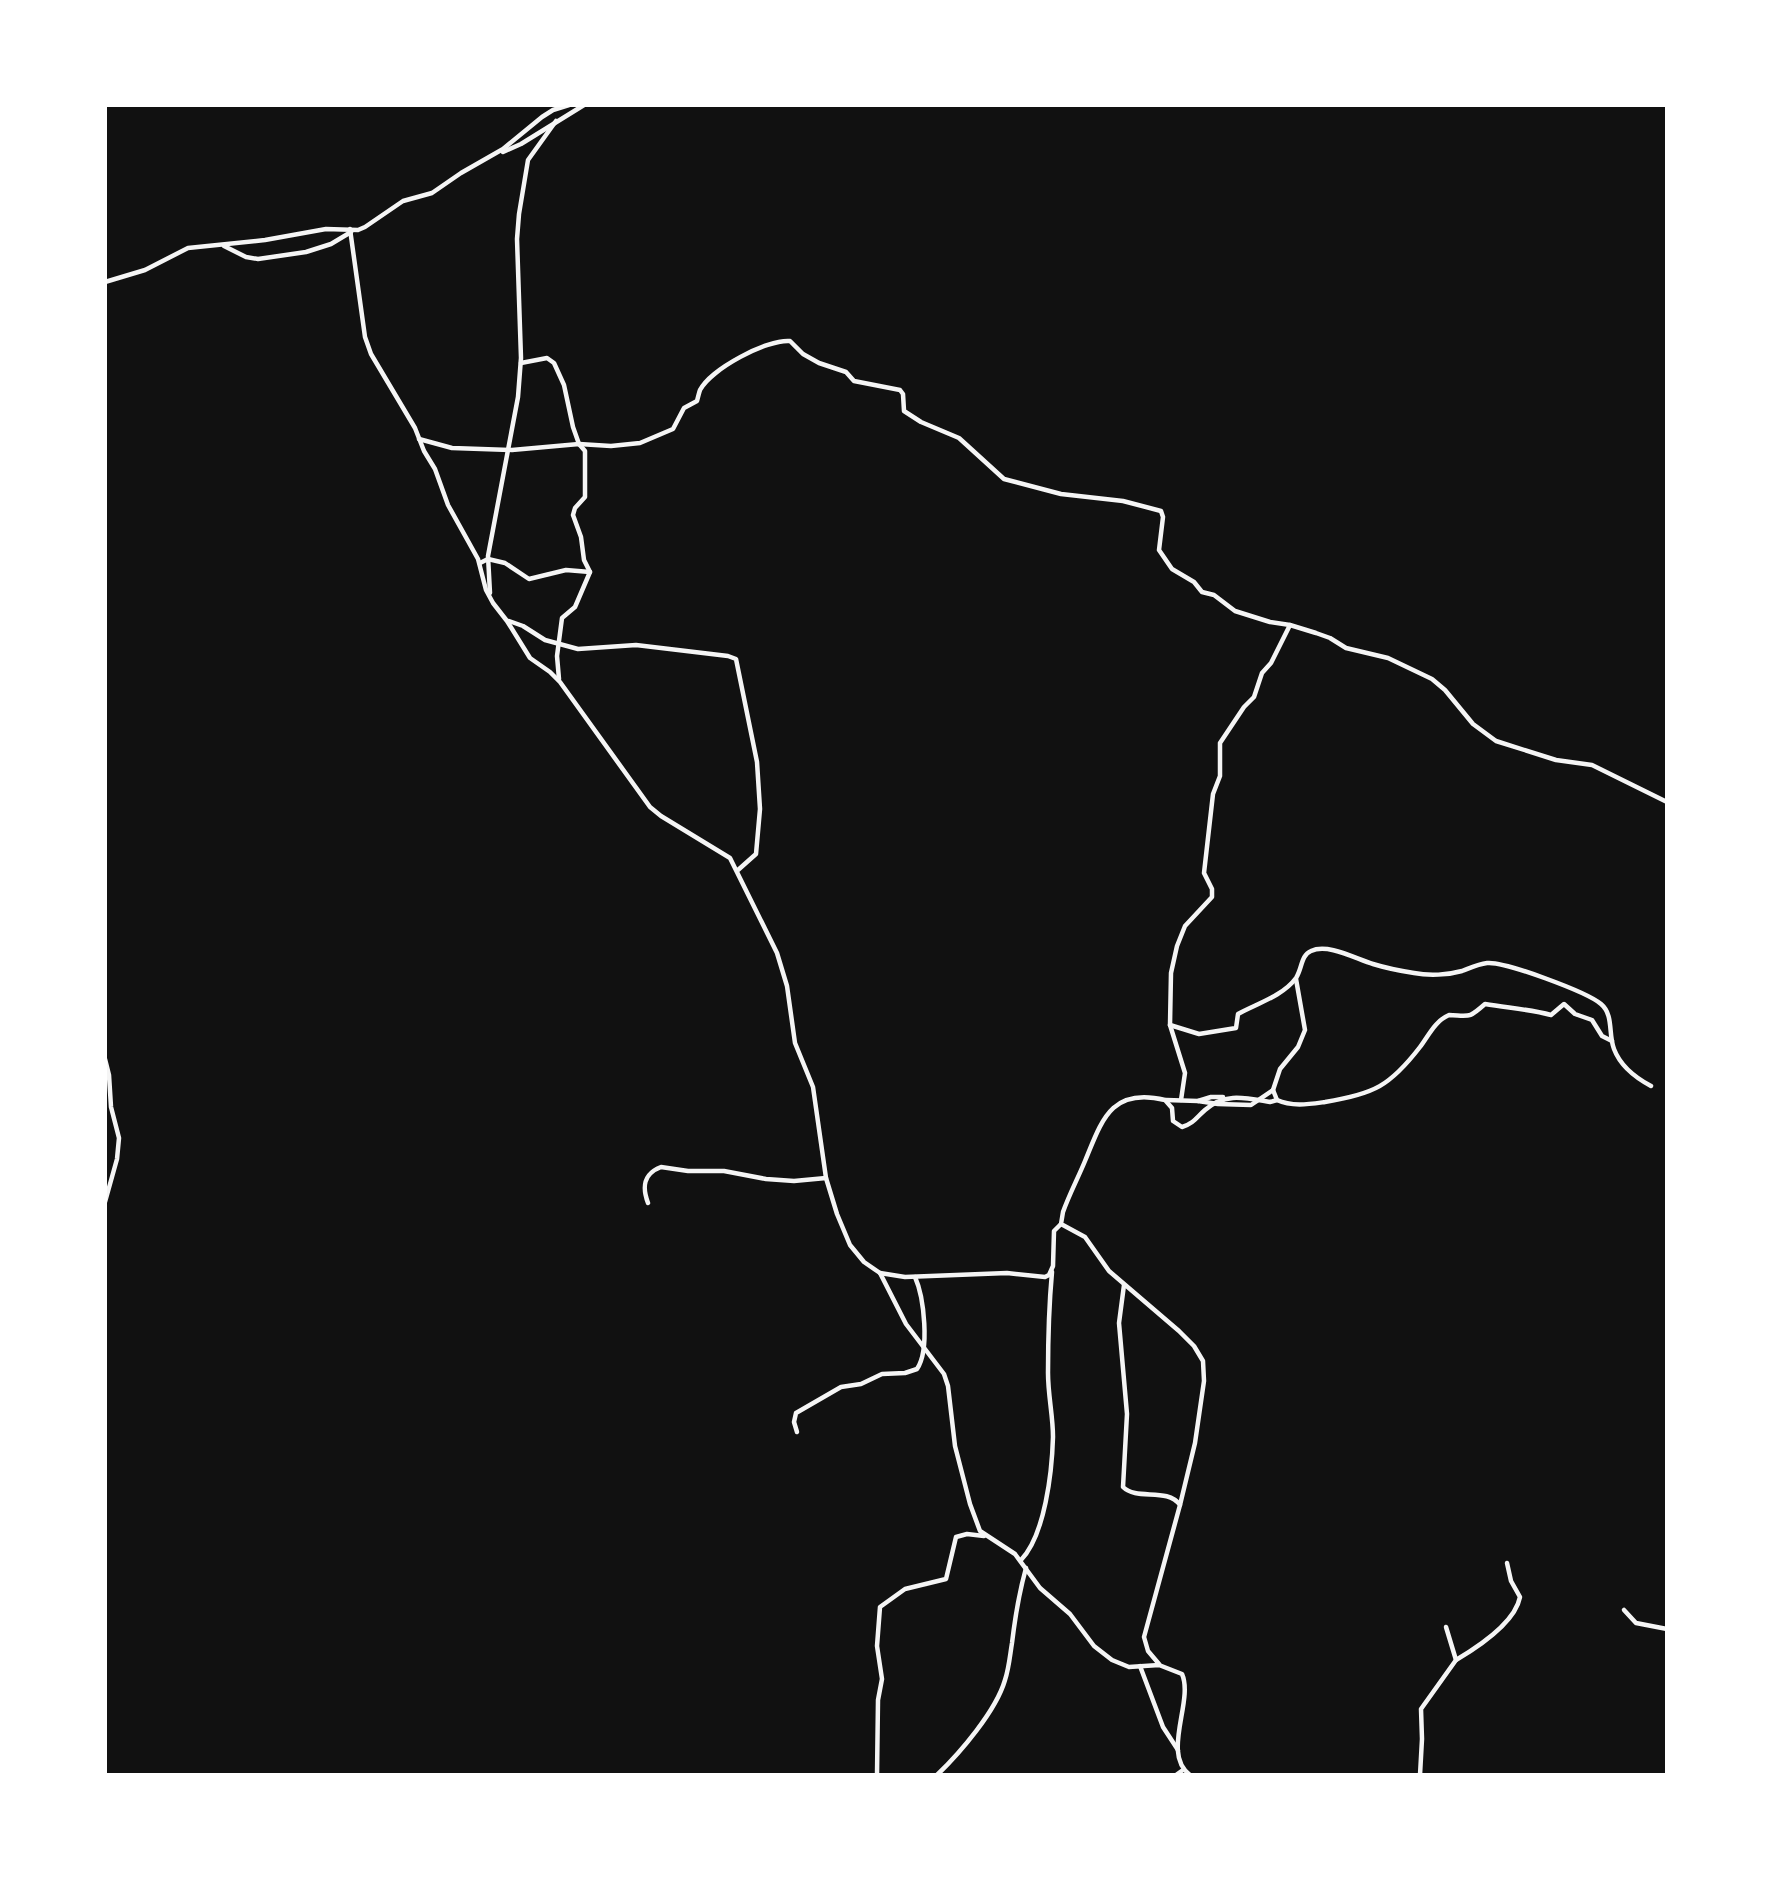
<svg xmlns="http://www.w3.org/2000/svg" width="1772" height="1880" font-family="Commissioner,sans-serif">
<rect width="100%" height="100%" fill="#111"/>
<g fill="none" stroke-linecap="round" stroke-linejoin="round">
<g stroke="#f5f5f5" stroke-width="4.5">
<polyline points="503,152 521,144 584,105"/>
<path d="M350,229L365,337L371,354L415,428L424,451L435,469L448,505L478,559L486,590L493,603L507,621L530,658L550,672L560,682L650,807L661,816L730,858L777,953L787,986L795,1043L813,1087L826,1178L837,1214L850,1245L864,1262L880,1273L906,1324L944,1374L948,1386L955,1446L970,1504L980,1531L1015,1554L1040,1588L1070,1614L1094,1646L1112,1660L1129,1667L1159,1665L1182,1674C1194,1701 1161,1754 1190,1775"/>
<polyline points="224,246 246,257 258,259 306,252 331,244 351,232"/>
<polyline points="105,282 145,270 188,248 265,240 326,229 358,230 365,227 403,201 432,193 461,173 503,149 542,117 553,110 569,105"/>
<polyline points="521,363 547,358 554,363 564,385 573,427 579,444 585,451 585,497 575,508 573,515 581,537 584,560 590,572 575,607 562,618 557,656 559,679"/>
<path d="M419,439L452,448L512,450L579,444L611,446L640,443L673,429L684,408L697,401C698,397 699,393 700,390C711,369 767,339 790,341L803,354L819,363L846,372L854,381L900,390L903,394L904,411L921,422L959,438L1004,479L1061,494L1123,501L1161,511L1163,517L1159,550L1172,569L1194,582L1202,592L1214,595L1235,611L1270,622L1290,625L1316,633L1330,638L1346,648L1388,658L1432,679L1445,690L1473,724L1496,741L1556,760L1592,765L1667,802"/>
<polyline points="480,563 488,559 505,563 529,579 566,570 590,572"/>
<polyline points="490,593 488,556 518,397 521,358 517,239 519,214 528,160 556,121"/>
<polyline points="509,621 523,626 545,640 578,649 636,645 728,656 736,659 757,762 760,809 756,854 738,870"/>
<path d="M1296,979L1305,1030L1298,1047L1280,1069L1273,1090L1277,1100C1292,1107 1310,1104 1325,1102C1374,1094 1390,1086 1420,1047C1429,1035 1435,1021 1449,1015C1470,1016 1468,1019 1485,1004C1508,1008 1529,1009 1551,1015L1564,1004L1575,1014L1592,1020L1602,1036L1612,1041"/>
<path d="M1170,1025L1199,1034L1236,1028L1238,1014C1256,1004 1283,996 1296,978C1302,969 1301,955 1311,951C1328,943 1356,959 1373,964C1386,968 1401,971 1414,973C1429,976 1448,975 1462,971C1470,968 1478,964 1487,963C1504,961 1587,992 1601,1004C1614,1015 1608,1034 1614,1049C1620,1065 1636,1078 1651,1086"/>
<polyline points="105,1059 109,1075 111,1107 119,1138 117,1159 105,1202"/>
<polyline points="1166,1100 1198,1101 1211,1097 1223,1097"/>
<polyline points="1181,1100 1185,1073 1170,1025 1171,973 1177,946 1185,926 1212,897 1212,889 1204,873 1213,794 1220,776 1220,743 1244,707 1254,697 1262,673 1271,663 1290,625"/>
<polyline points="1198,1101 1218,1104 1251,1105 1273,1090"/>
<path d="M648,1203C642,1187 643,1174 661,1167L688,1171H724L766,1179L794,1181L826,1178"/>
<polyline points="880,1273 905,1277 1007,1273 1045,1277 1049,1275 1053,1266 1054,1231 1061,1224"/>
<path d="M1124,1285L1119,1323L1127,1414L1123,1487C1137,1501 1167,1487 1180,1505L1144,1637L1148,1651L1159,1664"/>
<path d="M797,1432L794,1422L796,1413L841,1387L861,1384L882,1374L905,1373L917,1369C930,1350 924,1297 915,1277"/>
<path d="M1180,1505L1195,1443L1204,1381L1203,1361L1194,1346L1179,1331L1109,1271L1085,1237L1061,1224L1063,1212C1069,1195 1078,1178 1085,1161C1102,1120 1111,1087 1165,1100L1172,1108L1173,1121L1182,1127C1193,1124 1197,1117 1205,1110C1225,1092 1246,1098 1270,1102L1277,1100"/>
<path d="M1021,1560C1045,1535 1052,1472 1053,1437C1053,1416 1048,1395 1048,1373C1048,1339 1049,1305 1052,1272"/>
<polyline points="1624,1610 1636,1623 1667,1629"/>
<path d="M1456,1660C1478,1647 1515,1623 1520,1597L1511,1581L1507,1563"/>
<polyline points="1140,1666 1163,1727 1178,1750"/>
<polyline points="877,1775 878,1700 882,1679 877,1646 880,1607 905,1589 946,1579 956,1537 967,1534 984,1536"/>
<path d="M937,1775C960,1753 996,1711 1005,1680C1009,1668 1010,1655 1012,1643C1015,1618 1019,1593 1026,1568"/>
<polyline points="1176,1775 1183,1770"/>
<polyline points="1420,1775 1422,1739 1421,1709 1456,1660 1446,1627"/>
</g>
</g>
<rect width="1772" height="1880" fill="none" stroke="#ffffff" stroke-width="214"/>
</svg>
